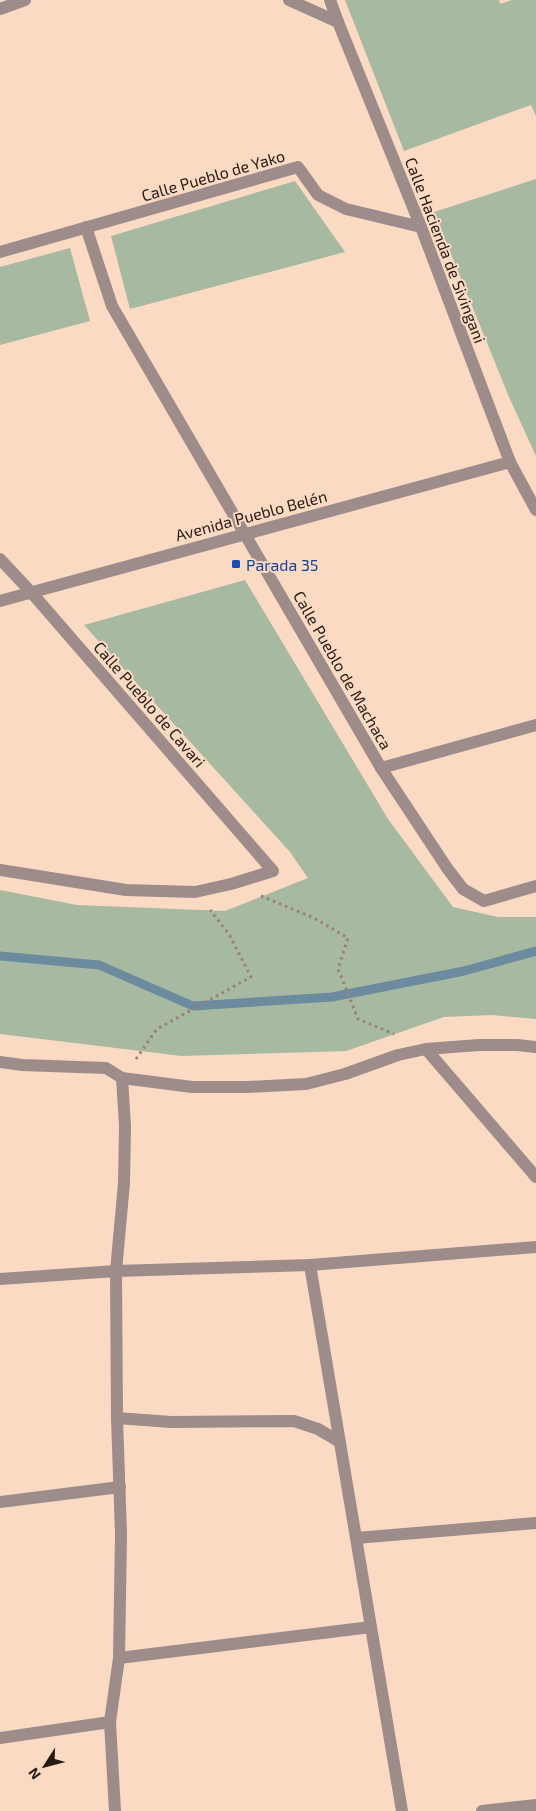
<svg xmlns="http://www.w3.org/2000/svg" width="536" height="1811" font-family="'Exo 2',sans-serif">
<rect width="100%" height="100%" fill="#fadac3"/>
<g fill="#a7b9a1">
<polygon points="345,0 499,0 500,4 512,0 536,0 536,116 531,105 404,151"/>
<polygon points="536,179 536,456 509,397 434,212"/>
<polygon points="295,181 345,252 130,309 111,236"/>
<polygon points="70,248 90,321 0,345 0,267"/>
<polygon points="245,580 388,819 453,907 498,917 536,917 536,1019 492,1015 444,1017 346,1051 182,1056 0,1034 0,890 77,905 225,911 308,878 290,852 84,625"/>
</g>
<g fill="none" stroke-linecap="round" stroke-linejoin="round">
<polyline stroke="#6d8b9e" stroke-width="9" points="0,956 99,965 193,1006 332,997 464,971 536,951"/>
<g stroke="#988171" stroke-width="3" stroke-dasharray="2.5 4" stroke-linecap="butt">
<polyline points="261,896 314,918 348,938 338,969 358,1019 394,1034"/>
<polyline points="136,1059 157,1029 251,977 229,934 210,910"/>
</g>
<g stroke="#9d8c8a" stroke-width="12">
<polyline points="289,0 338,22"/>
<polyline points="330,0 338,22 421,227 510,462 536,510"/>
<polyline points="0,9 25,0"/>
<polyline points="86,227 112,306 381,768 447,868 463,889 484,901 536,886"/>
<polyline points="0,252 298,167 318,195 346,209 421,227"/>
<polyline points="0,559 31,592 273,871 231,884 195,892 126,890 0,870"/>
<polyline points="0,601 510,462"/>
<polyline points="381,768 536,725"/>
<polyline points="426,1049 536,1177"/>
<polyline points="0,1062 22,1065 106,1068 122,1078 192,1087 248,1087 306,1084 345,1074 398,1055 426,1049 479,1045 517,1045 536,1047"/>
<polyline points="310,1265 402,1811"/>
<polyline points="0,1279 116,1271 310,1265 536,1247"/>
<polyline points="117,1418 171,1422 294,1421 318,1429 340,1442"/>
<polyline points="0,1502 120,1487"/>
<polyline points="356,1538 536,1523"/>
<polyline points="119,1658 371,1627"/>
<polyline points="0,1738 110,1722"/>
<polyline points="115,1811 110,1722 119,1658 121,1534 117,1418 116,1271 124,1183 125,1126 122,1078"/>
<polyline points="482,1811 536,1805"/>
</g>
</g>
<rect fill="#1a4fb4" stroke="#fadac3" stroke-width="2" x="231" y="559" width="10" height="10" rx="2.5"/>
<g text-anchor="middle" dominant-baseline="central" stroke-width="4" stroke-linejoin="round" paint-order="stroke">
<g font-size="16" fill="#271b13" stroke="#fadac3">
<text transform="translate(213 175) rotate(-16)">Calle Pueblo de Yako</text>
<text transform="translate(446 250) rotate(69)">Calle Hacienda de Sivingani</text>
<text transform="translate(251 515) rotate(-15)">Avenida Pueblo Belén</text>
<text transform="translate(343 670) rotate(60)">Calle Pueblo de Machaca</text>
<text transform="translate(150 704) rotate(49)">Calle Pueblo de Cavari</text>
</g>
<g font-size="16" fill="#164399" stroke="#fadac3" text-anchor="start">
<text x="246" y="564">Parada 35</text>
</g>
</g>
<g transform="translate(45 1766) rotate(234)" stroke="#fadac3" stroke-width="4" paint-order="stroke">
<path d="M0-4L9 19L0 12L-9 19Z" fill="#271b13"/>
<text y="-8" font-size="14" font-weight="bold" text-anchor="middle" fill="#271b13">N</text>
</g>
</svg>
